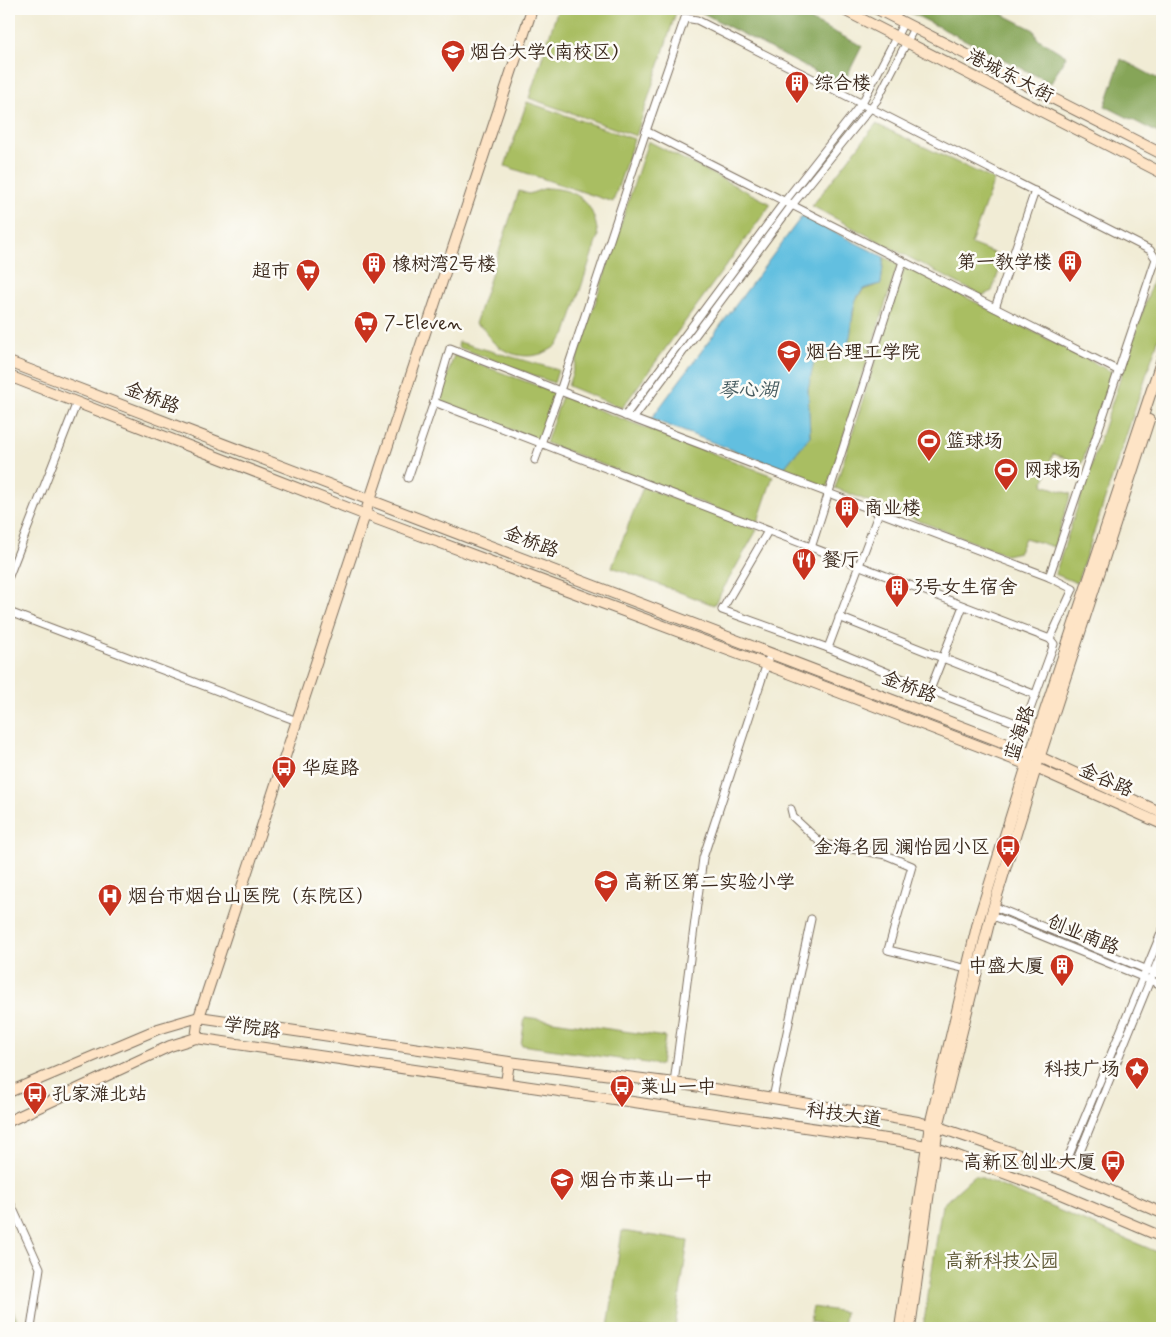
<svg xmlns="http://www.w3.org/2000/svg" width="1171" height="1337" font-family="Mynerve,'LXGW WenKai TC',sans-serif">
<rect width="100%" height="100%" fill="#fdfcf7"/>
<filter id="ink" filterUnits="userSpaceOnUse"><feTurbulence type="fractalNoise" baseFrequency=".02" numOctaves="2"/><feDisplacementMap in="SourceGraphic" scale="10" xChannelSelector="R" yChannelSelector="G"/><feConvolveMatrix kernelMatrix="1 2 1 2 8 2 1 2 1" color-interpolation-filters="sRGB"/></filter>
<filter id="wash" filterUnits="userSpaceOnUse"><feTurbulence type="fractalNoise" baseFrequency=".0096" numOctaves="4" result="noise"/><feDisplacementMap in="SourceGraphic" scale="20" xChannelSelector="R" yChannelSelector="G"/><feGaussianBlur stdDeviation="1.12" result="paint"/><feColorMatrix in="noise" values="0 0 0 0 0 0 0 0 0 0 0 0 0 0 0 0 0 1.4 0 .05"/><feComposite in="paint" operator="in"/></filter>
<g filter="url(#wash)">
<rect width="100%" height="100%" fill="#f1ecd5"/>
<g fill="#a9be62" stroke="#727440">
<polygon points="558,9 677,9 636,136 529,98"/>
<polygon points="527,102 634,139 613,202 505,166"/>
<polygon points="876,124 994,180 971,244 1004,257 992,291 982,296 812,206"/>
<polygon points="648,141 771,204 622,408 568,386"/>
<path d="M546,188C580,189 594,203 598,236L566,333C563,337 560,342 557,345C538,361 511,359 493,342C484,333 489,329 475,324L519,191L529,194Z"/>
<polygon points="1161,256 1162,257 1162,328 1077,583 1055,574"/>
<polygon points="884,257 898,264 827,488 783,469 810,436 808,389 814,361 830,359 849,342 855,302 863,290 881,284"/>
<polygon points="905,266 1112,372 1082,463 1053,454 1043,485 1071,494 1054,547 1025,538 1019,552 1006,555 835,488"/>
<polygon points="459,342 558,370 554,383 458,347"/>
<polygon points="454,355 557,393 540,441 439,401"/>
<polygon points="562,396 773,476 757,524 546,443"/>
<polygon points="643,487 757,530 714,605 612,567"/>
<polygon points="525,1017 665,1037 661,1065 521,1045"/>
<polygon points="975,1175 1162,1254 1162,1328 923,1328 942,1205"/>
<polygon points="622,1231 688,1241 675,1328 608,1328"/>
<polygon points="9,1301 20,1327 9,1328"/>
<polygon points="813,1307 845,1312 843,1327 810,1322"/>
</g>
<g fill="#86a558" stroke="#60683b">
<polygon points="695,9 789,9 862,46 842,86"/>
<polygon points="903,9 992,9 1034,30 1037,38 1066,56 1051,83"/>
<polygon points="1121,59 1162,81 1162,135 1105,106"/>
</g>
<path fill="#62bfe0" stroke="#4e747f" d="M802,216L884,257L881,284C876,285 867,287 863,290C845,305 859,340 840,354C834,360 822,360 814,361L808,389L810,436L783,469L651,419Z"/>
</g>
<g filter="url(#ink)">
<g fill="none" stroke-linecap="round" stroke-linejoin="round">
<defs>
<g id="street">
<polygon points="685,18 697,20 1150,250 1156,259 1049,577 560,391 646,131"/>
<polyline points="646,131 1119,371"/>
<polyline points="995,308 1035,191"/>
<polyline points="434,402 1050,639 1073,589 1049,577"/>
<polyline points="625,416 785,201 862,103 904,22"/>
<polyline points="633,419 792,205 877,100 914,28"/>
<polyline points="408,478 434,402 450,348 560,391 535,460"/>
<polyline points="768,531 722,610 828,648 930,690 1024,726 1054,644 1050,639"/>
<polyline points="811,548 903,261"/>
<polyline points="9,576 77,402"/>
<polyline points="9,612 297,721"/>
<polyline points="839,617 1036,695"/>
<polyline points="828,648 879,512"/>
<polyline points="930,690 963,606"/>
<polyline points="791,809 793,817 822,844 886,855 912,866 888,950 967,969"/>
<polyline points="993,906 1162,976"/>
<polyline points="991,915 1162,985"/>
<polyline points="674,1083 703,858 768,660"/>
<polyline points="773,1098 811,919"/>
<polyline points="1063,1170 1162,931"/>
<polyline points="1071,1174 1162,951"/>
<polyline points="9,1200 40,1268 31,1328"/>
</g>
<g id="secondary">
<polyline points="842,9 1162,173"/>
<polyline points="877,9 1162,154"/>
<polyline points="9,362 1031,753 1162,813"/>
<polyline points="9,376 366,515 760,662 1036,768 1162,824"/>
<polyline points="196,1038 199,1017 532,9"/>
<polyline points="506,1083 509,1062"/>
<polyline points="9,1092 158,1029 199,1017 509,1062 674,1083 773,1098 918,1122 938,1127 1063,1170 1162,1213"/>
<polyline points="9,1121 170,1046 196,1038 900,1141 936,1148 1058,1193 1162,1237"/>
<polyline points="900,1328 930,1125 979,918 1027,765 1162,359"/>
<polyline points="910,1328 938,1127 991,915 1036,768 1149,420"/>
</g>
</defs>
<use href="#street" stroke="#7b6e5e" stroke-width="9"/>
<use href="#secondary" stroke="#7b6e5e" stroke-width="12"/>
<use href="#street" stroke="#fff" stroke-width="7"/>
<use href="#secondary" stroke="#fee4c6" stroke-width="10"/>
</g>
</g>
<defs>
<symbol id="university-pin" viewBox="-11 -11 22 30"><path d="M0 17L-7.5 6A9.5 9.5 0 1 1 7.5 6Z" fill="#c8321e" stroke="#fdfcf7"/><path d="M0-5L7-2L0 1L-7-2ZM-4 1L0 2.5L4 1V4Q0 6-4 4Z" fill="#fff"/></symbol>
<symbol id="building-pin" viewBox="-11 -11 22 30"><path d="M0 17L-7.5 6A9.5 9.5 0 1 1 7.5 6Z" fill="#c8321e" stroke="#fdfcf7"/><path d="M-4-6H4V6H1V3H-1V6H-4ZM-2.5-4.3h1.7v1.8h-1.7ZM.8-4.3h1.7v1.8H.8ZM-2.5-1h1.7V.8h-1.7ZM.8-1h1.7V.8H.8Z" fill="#fff"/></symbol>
<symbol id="supermarket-pin" viewBox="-11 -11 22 30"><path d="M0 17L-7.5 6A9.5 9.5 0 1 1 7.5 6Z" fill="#c8321e" stroke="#fdfcf7"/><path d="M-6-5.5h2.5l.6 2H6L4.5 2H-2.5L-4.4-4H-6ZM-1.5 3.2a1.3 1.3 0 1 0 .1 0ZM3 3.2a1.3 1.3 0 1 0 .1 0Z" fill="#fff"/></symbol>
<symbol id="stadium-pin" viewBox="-11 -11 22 30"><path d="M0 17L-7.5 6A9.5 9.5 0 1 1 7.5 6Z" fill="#c8321e" stroke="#fdfcf7"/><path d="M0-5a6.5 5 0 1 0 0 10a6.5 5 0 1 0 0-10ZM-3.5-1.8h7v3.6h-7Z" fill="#fff"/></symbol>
<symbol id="restaurant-pin" viewBox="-11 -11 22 30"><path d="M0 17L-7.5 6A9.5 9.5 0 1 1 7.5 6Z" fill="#c8321e" stroke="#fdfcf7"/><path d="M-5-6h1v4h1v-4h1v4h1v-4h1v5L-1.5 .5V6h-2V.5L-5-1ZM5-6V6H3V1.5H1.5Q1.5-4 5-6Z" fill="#fff"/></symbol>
<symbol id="bus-pin" viewBox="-11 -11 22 30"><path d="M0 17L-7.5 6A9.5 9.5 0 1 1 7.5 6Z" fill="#c8321e" stroke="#fdfcf7"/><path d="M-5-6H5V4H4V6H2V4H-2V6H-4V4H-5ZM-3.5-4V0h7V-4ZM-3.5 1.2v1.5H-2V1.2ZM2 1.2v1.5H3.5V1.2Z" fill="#fff"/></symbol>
<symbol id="school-pin" viewBox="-11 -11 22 30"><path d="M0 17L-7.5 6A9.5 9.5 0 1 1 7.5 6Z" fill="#c8321e" stroke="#fdfcf7"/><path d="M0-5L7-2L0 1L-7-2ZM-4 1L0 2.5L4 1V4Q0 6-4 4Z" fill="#fff"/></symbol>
<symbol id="hospital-pin" viewBox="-11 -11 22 30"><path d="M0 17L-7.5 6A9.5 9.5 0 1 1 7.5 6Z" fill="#c8321e" stroke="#fdfcf7"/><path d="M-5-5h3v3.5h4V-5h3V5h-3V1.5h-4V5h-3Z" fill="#fff"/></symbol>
<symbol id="sight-pin" viewBox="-11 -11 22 30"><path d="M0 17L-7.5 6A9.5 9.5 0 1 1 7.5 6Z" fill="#c8321e" stroke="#fdfcf7"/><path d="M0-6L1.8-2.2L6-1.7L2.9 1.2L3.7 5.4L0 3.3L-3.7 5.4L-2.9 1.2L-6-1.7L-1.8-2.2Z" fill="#fff"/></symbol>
</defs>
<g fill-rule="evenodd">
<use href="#university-pin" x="439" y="38" width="28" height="38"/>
<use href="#building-pin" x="783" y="69" width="28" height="38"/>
<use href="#building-pin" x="1056" y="248" width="28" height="38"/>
<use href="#building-pin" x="360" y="250" width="28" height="38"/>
<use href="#supermarket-pin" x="294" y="257" width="28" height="38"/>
<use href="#supermarket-pin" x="352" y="309" width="28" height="38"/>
<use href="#university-pin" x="775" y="338" width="28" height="38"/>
<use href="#stadium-pin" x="915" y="427" width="28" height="38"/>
<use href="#stadium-pin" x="992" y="456" width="28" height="38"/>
<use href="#building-pin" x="833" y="494" width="28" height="38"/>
<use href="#restaurant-pin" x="790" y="546" width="28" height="38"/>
<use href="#building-pin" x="883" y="573" width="28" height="38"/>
<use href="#bus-pin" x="270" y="754" width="28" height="38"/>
<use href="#bus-pin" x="994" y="833" width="28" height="38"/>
<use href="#school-pin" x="592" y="868" width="28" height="38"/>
<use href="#hospital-pin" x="96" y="882" width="28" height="38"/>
<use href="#building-pin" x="1048" y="952" width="28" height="38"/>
<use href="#sight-pin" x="1123" y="1055" width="28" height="38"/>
<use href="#bus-pin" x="608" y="1073" width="28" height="38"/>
<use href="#bus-pin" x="21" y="1080" width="28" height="38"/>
<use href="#bus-pin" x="1099" y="1148" width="28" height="38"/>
<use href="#school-pin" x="548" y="1166" width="28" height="38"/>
</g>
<g text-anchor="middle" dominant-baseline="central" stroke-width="5" stroke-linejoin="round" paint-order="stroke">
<g font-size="19" fill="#3b2a1e" stroke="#fdfcf7" text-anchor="start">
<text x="470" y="52">烟台大学(南校区)</text>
<text x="814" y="83">综合楼</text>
<text x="1052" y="262" text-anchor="end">第一教学楼</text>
<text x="392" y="264">橡树湾2号楼</text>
<text x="290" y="271" text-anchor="end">超市</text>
<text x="384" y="323">7-Eleven</text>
<text x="806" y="352">烟台理工学院</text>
<text x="946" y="441">篮球场</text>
<text x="1024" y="470">网球场</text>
<text x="864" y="508">商业楼</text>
<text x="822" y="560">餐厅</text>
<text x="914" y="587">3号女生宿舍</text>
<text x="302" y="768">华庭路</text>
<text x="990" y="847" text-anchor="end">金海名园 澜怡园小区</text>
<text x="624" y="882">高新区第二实验小学</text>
<text x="128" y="896">烟台市烟台山医院（东院区）</text>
<text x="1044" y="966" text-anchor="end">中盛大厦</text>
<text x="1120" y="1069" text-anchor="end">科技广场</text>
<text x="640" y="1087">莱山一中</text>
<text x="52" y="1094">孔家滩北站</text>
<text x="1096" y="1162" text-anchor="end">高新区创业大厦</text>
<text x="580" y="1180">烟台市莱山一中</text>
</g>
<g font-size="19" fill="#3b2a1e" stroke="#fdfcf7">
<text transform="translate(1010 76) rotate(27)">港城东大街</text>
<text transform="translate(152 398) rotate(21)">金桥路</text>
<text transform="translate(531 542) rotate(21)">金桥路</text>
<text transform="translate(909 687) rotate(21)">金桥路</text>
<text transform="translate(1020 733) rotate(-72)">蓝海路</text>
<text transform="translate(1106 780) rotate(24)">金谷路</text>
<text transform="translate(1083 935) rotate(22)">创业南路</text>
<text transform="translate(252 1028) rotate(8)">学院路</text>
<text transform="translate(844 1115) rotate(8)">科技大道</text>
</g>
<g font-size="19" fill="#5c5632" stroke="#fdfcf7">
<text x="1002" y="1261">高新科技公园</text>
</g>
<g font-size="20" font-style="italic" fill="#495e62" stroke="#fdfcf7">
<text x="748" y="390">琴心湖</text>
</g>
</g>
<rect width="1171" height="1337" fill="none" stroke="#fdfcf7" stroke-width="30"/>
</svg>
